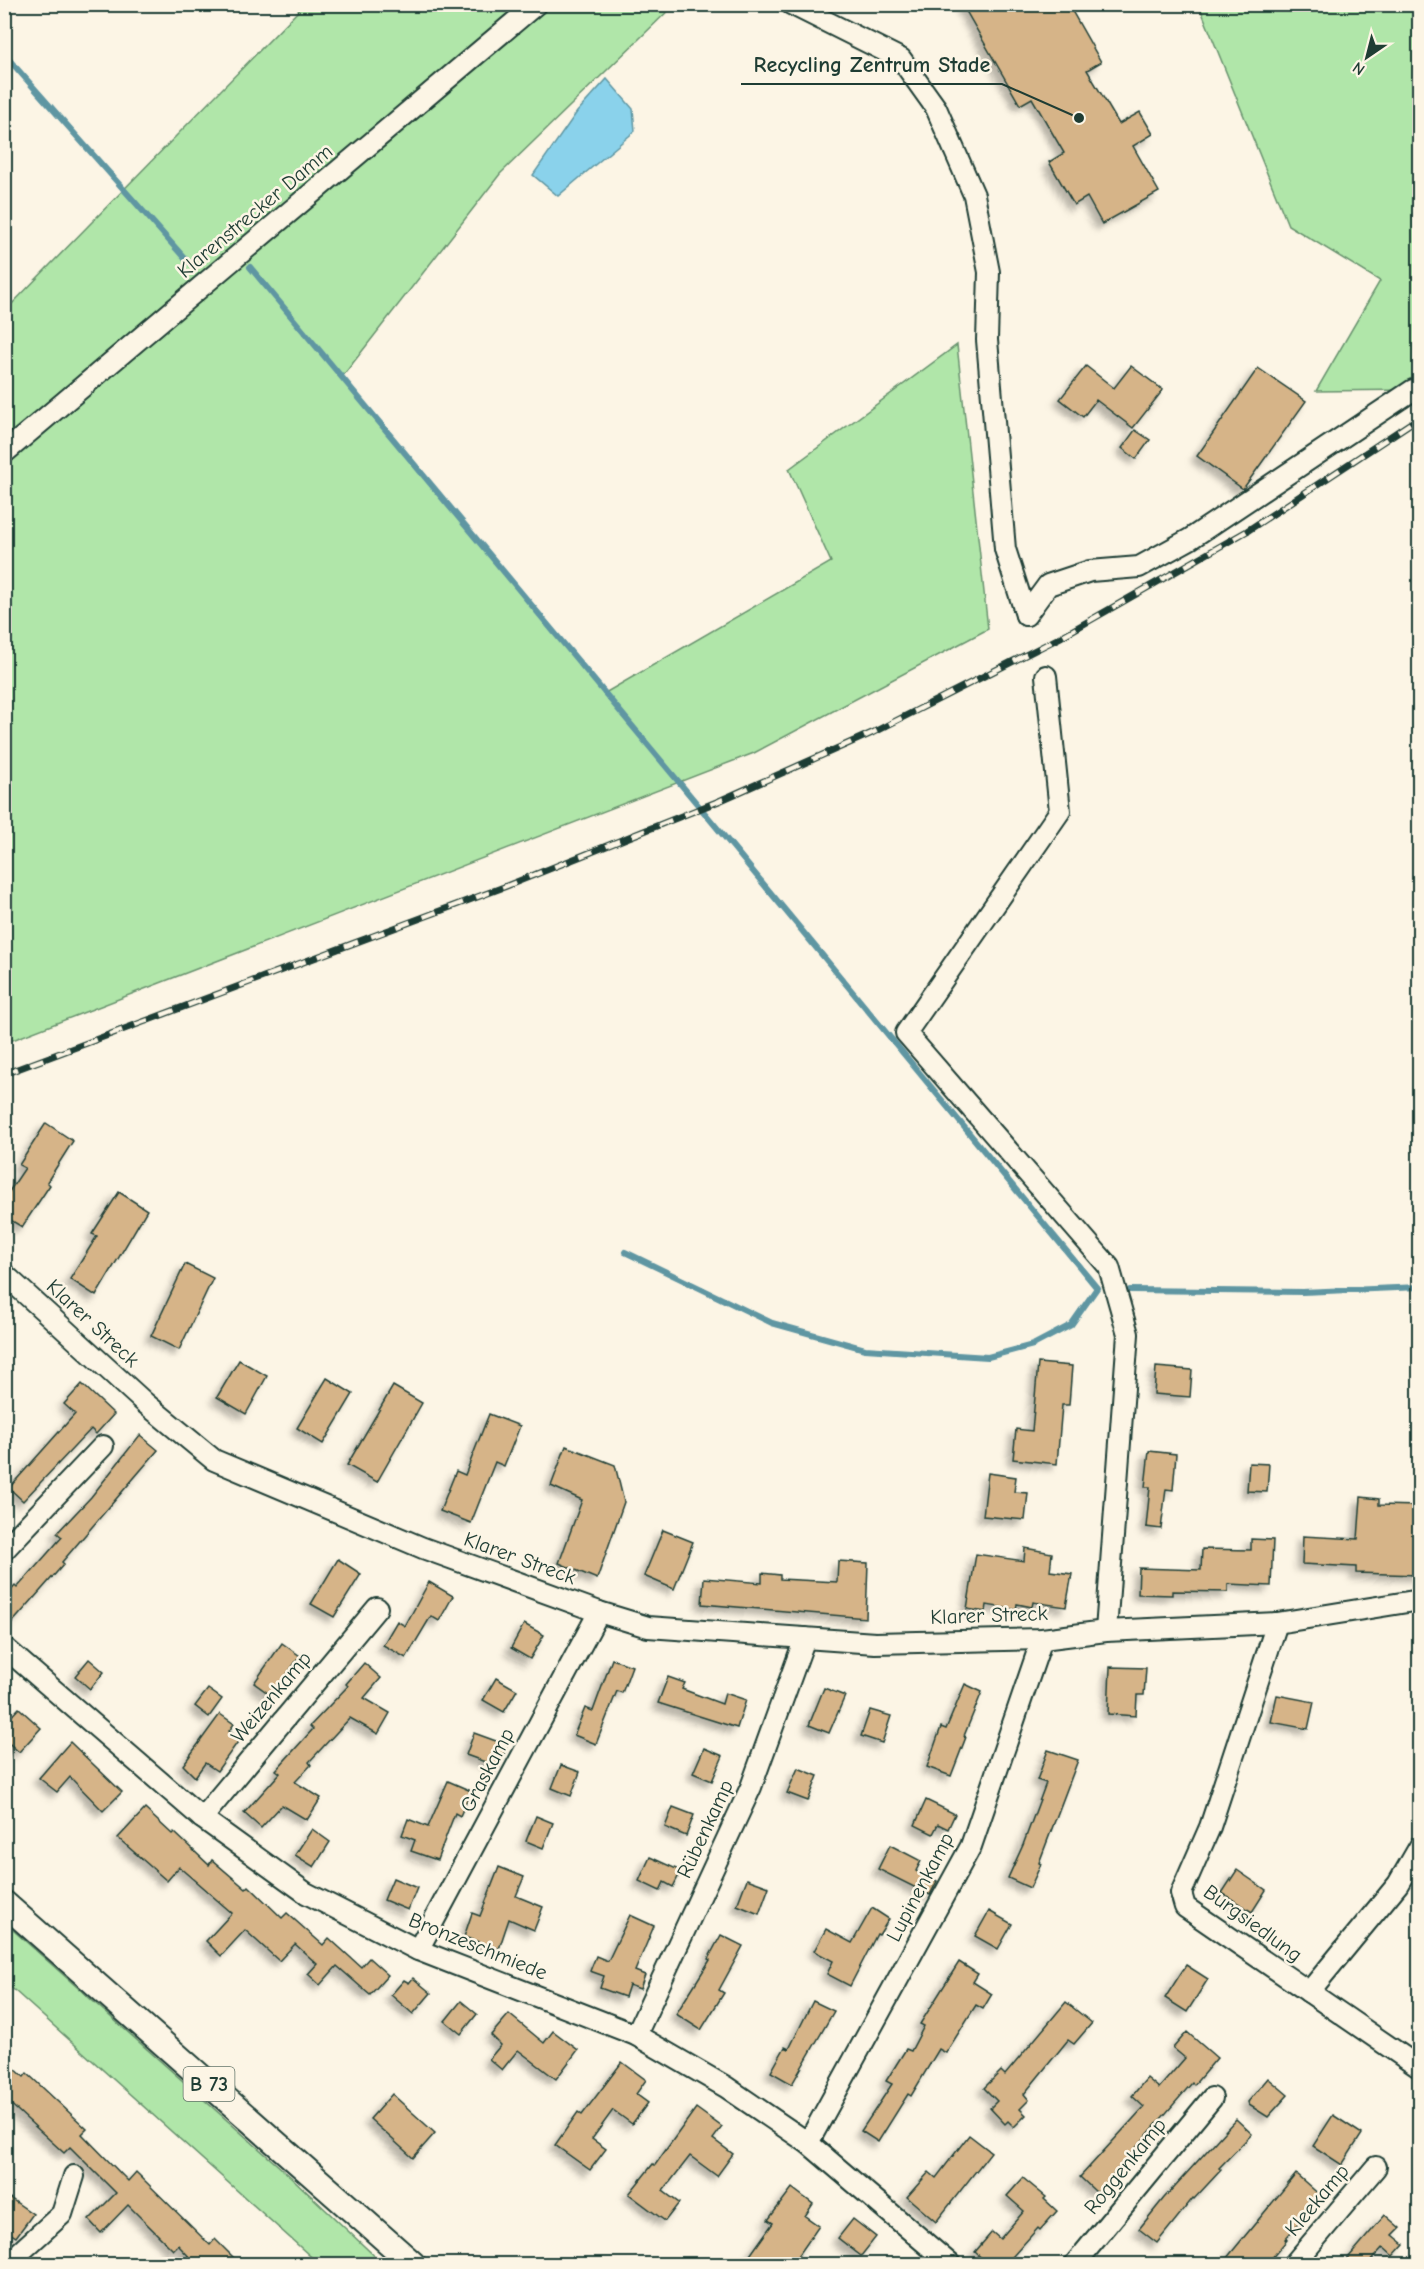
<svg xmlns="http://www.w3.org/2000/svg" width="1424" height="2269" font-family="'Comic Neue',sans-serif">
<defs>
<filter id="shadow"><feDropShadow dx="-5.5" dy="5.5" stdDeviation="3" flood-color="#0004"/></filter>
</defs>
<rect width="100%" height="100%" fill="#fcf5e5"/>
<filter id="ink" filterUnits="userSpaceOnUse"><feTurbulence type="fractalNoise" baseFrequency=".0167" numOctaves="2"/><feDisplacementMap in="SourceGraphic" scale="12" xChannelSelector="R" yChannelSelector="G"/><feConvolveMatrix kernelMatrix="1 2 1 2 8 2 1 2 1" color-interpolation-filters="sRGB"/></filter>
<g filter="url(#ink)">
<g fill="#b0e6a9" stroke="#68926e" stroke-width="1.5">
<polygon points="304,5 674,5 500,174 342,377 605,693 831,562 789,469 957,345 988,629 754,753 5,1043 5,311"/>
<polygon points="1199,5 1419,5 1420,386 1413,390 1316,391 1380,281 1288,225"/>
<polygon points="5,1923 291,2177 383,2264 319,2264 5,1982"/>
</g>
<polygon fill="#8ad2eb" stroke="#5f96a2" stroke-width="1.5" points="607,79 633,109 635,131 558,196 533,175 577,112"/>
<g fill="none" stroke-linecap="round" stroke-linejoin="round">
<g stroke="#5f96a2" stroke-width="6">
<polyline points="4,54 188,262"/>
<polyline points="250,267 723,835 1097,1288 1071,1325 1033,1345 988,1357 865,1349 772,1323 625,1252"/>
<polyline points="1130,1290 1302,1292 1420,1287"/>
</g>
</g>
<g fill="#d6b488" stroke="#1f3d34" stroke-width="1.5" filter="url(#shadow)">
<polygon points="962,4 1068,4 1101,62 1087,70 1119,124 1140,112 1153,134 1133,146 1159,192 1102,224 1087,197 1074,205 1049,162 1064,153 1032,98 1020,105"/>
<polygon points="1086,366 1114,388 1131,366 1163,390 1133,428 1096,400 1083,417 1060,399"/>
<polygon points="1258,368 1306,401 1243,489 1197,456"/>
<polygon points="1135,430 1150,440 1136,459 1122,448"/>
<polygon points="46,1123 73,1141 47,1182 50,1185 22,1227 4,1216 4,1199 25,1168 19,1165"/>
<polygon points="119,1192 147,1210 96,1296 70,1279 97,1236 92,1234"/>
<polygon points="185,1264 213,1278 179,1350 151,1336"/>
<polygon points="239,1360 267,1376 246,1414 217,1397"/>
<polygon points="1038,1363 1072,1366 1069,1405 1062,1405 1057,1464 1013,1459 1016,1429 1032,1431"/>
<polygon points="1156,1367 1192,1370 1190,1397 1154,1394"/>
<polygon points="327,1378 353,1394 323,1444 297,1428"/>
<polygon points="82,1384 114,1414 96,1434 91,1429 23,1501 9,1488 75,1414 64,1404"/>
<polygon points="393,1386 422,1403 377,1482 347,1465"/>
<polygon points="489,1414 520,1426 504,1466 495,1462 471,1523 440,1511 456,1471 465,1475"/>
<polygon points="140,1435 158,1450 62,1562 64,1564 4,1632 4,1598 15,1586 17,1588 62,1537 57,1533 91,1497"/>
<polygon points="566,1446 615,1465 624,1502 597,1579 559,1563 582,1500 551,1486"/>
<polygon points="1149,1451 1176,1454 1173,1490 1166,1489 1161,1529 1146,1527 1150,1487 1145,1487"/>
<polygon points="1249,1463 1269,1464 1267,1492 1247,1491"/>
<polygon points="988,1473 1016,1477 1014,1492 1028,1493 1025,1520 983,1516"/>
<polygon points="1361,1497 1379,1499 1379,1505 1419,1506 1419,1575 1356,1573 1356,1567 1302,1564 1303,1536 1358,1539"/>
<polygon points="663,1530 693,1542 674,1589 644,1576"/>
<polygon points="1251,1539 1273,1540 1271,1586 1228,1584 1228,1592 1172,1591 1172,1595 1138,1594 1139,1568 1201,1570 1202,1549 1251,1550"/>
<polygon points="1025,1548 1052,1553 1050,1571 1072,1574 1066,1607 1033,1602 1032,1607 1017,1604 1016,1610 987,1605 986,1612 967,1609 976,1554 1024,1561"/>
<polygon points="338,1559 361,1574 334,1617 311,1604"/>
<polygon points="838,1561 868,1563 866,1618 702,1604 704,1578 762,1583 762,1573 780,1575 780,1579 837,1582"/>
<polygon points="429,1582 453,1596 439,1621 431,1616 406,1658 383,1645 397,1621 405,1626"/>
<polygon points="524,1624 544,1635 530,1659 511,1648"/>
<polygon points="282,1643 300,1656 272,1696 254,1683"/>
<polygon points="89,1659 104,1672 90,1689 75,1676"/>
<polygon points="612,1659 632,1666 622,1693 617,1691 596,1744 574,1735 585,1708 593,1711"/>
<polygon points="364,1663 381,1678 364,1698 390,1713 378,1734 350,1718 309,1762 311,1765 295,1782 321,1798 307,1820 282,1805 261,1828 244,1813 280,1773 276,1770 313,1729 310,1726 348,1686 346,1684"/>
<polygon points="1110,1667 1146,1668 1144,1695 1137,1695 1136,1716 1108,1714"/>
<polygon points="668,1677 685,1683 682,1689 722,1704 725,1693 746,1700 737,1728 658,1703"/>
<polygon points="496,1678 517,1690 504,1712 483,1700"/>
<polygon points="965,1684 982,1692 964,1736 966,1737 951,1776 927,1767 941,1727 946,1729"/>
<polygon points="824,1688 845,1696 829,1733 809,1725"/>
<polygon points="208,1689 222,1699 209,1717 195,1706"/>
<polygon points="1277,1695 1314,1702 1308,1729 1271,1722"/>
<polygon points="19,1708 41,1728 19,1752 4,1739 4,1724"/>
<polygon points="870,1710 891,1716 882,1743 861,1736"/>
<polygon points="220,1714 234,1724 229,1731 240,1739 217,1771 205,1763 195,1777 183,1765"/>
<polygon points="474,1733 507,1745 499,1767 466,1755"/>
<polygon points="70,1742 122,1792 103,1811 70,1777 57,1792 39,1778"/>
<polygon points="704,1748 723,1756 712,1781 693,1773"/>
<polygon points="1048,1750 1078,1760 1039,1863 1041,1864 1030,1888 1008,1878 1023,1845 1046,1783 1037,1780"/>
<polygon points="561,1765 580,1772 571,1796 552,1788"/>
<polygon points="798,1768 818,1776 808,1801 787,1793"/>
<polygon points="448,1781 471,1791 460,1816 455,1813 437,1860 411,1851 415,1840 402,1835 408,1819 428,1827"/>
<polygon points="926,1800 955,1814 948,1829 938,1824 933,1834 915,1825"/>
<polygon points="673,1807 694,1815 686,1836 665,1827"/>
<polygon points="145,1809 172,1834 174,1832 209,1865 212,1860 246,1889 249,1886 282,1918 287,1913 323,1945 329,1938 361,1967 369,1958 388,1975 370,1995 337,1966 320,1985 308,1974 317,1964 295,1944 279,1961 245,1930 221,1956 206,1941 232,1913 179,1867 167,1881 118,1838"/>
<polygon points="536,1816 553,1823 543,1848 526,1841"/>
<polygon points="312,1829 330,1842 314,1867 295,1855"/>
<polygon points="890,1845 921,1861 916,1871 937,1881 930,1895 878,1869"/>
<polygon points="650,1857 681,1871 673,1887 664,1882 660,1891 639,1881"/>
<polygon points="499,1867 524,1877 516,1896 543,1907 534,1930 509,1919 499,1949 464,1937 472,1913 480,1916"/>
<polygon points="1237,1870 1266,1890 1252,1912 1222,1893"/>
<polygon points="393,1878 417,1888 408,1910 384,1900"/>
<polygon points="747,1879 769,1887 759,1914 737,1905"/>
<polygon points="872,1908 889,1919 879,1935 877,1934 850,1986 827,1974 833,1961 814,1951 826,1929 852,1943"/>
<polygon points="989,1911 1012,1924 998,1949 975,1936"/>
<polygon points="630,1915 654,1926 635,1971 645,1975 640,1989 629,1985 625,1997 600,1988 604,1976 590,1971 596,1956 608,1961"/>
<polygon points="721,1935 743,1946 719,1990 724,1993 701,2030 676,2014 710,1960 708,1959"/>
<polygon points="959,1962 978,1974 973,1982 992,1994 983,2009 976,2005 946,2053 939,2049 911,2096 908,2094 878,2142 861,2131 892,2084 886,2081 906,2049 911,2051 924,2026 920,2024"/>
<polygon points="1186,1965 1208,1979 1187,2012 1165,1998"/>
<polygon points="413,1978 431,1993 413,2014 391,1995 404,1980 409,1983"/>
<polygon points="461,2001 477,2014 461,2034 445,2021"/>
<polygon points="813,2001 834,2011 792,2084 771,2072 785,2047 789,2049"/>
<polygon points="1066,2002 1092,2023 1074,2044 1068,2040 1024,2094 1029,2100 1020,2109 1026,2115 1014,2127 1008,2121 1005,2124 990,2108 997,2101 984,2088 1001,2071 1005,2075"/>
<polygon points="509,2014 544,2043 553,2031 578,2050 556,2079 518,2050 502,2070 489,2059 501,2045 491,2035"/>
<polygon points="1187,2032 1217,2058 1194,2085 1192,2083 1097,2193 1080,2177 1144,2107 1132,2096 1147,2078 1159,2088 1185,2058 1173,2048"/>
<polygon points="4,2059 24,2077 27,2073 87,2129 82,2134 128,2181 136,2172 210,2245 215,2239 241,2265 197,2265 178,2245 173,2250 128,2205 101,2233 89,2220 116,2193 70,2147 64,2153 4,2098"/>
<polygon points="622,2062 646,2080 636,2094 648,2103 632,2124 613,2110 592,2139 606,2149 590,2170 555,2145 578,2112 582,2115"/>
<polygon points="1268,2078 1288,2095 1268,2117 1249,2105 1248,2102"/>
<polygon points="392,2094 435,2133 413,2158 370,2119"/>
<polygon points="696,2108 722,2127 713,2139 733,2154 717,2176 690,2156 663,2191 679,2203 665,2221 629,2194 653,2164 655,2165"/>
<polygon points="1333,2115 1362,2134 1342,2165 1313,2146"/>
<polygon points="1236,2119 1252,2134 1219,2168 1221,2170 1194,2199 1193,2198 1157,2243 1139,2229 1164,2198"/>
<polygon points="969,2135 991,2152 936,2222 907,2197 929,2172 936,2178"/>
<polygon points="1296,2174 1322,2197 1285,2239 1287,2240 1266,2265 1221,2265"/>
<polygon points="1023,2178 1046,2197 1044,2199 1057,2211 1040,2230 1038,2228 1005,2265 989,2265 975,2252 992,2232 1000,2239 1024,2211 1007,2196"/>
<polygon points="792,2188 813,2204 805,2216 819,2226 792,2265 743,2265 773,2223 768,2220"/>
<polygon points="4,2194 33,2214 16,2237 4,2229"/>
<polygon points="1385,2215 1400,2228 1393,2235 1404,2244 1393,2256 1383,2247 1367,2265 1342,2265"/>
<polygon points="853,2219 876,2237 861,2256 838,2238"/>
</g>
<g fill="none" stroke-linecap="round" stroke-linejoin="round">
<defs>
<g id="minor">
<polyline points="791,4 901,59 936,108 974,195 989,272 987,340 1005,549 1026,615"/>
<polyline points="4,453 536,4"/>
<polyline points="1026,615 1048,585 1090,571 1139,567 1190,539 1413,390"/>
<polyline points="1046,676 1060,811 906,1033 1109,1267 1128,1334 1106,1631"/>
<polyline points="4,1274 145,1403 214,1460 423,1548 599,1612 648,1627 875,1643 1042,1639 1106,1631 1277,1623 1420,1600"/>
<polyline points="4,1550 103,1446"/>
<polyline points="1277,1623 1210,1827 1181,1893 1185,1907 1420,2068"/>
<polyline points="4,1647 202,1818 306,1893 418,1950 636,2035 726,2087 808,2143 950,2264"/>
<polyline points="202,1818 377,1608"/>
<polyline points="418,1950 599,1612"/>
<polyline points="1309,1992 1398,1884 1420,1846"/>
<polyline points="636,2035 751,1787 805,1638"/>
<polyline points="808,2143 971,1846 1042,1639"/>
<polyline points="7,2264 62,2214 74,2176"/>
<polyline points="1075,2264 1212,2098"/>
<polyline points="1294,2264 1376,2167"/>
</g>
<polyline id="major" points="4,1903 413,2264"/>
</defs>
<use href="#minor" stroke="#1f3d34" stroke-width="24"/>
<use href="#major" stroke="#1f3d34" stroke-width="28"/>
<use href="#minor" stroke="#fcf5e5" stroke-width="20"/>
<use href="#major" stroke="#fcf5e5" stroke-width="24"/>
<defs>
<polyline id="rail" points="4,1074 504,887 719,801 872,733 1059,638 1247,531 1420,417"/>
</defs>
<use href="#rail" stroke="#1f3d34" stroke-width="7"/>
<use href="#rail" stroke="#fcf5e5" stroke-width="4.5" stroke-dasharray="14" stroke-linecap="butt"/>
</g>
</g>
<g text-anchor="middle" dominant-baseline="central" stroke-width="5" stroke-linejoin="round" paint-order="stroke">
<rect fill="#fcf5e5" stroke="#617469" stroke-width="1.5" x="183.5" y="2067" width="51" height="34" rx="4.5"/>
<g font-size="20" font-weight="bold" fill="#1f3d34">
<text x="209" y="2084">B 73</text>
</g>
<g font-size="21" fill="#1f3d34" stroke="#fcf5e5">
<text transform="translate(255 211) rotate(-40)">Klarenstrecker Damm</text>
<text transform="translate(93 1323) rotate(43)">Klarer Streck</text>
<text transform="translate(520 1558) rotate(20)">Klarer Streck</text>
<text transform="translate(989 1615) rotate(-2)">Klarer Streck</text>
<text transform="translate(271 1697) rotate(-50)">Weizenkamp</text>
<text transform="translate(487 1770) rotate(-62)">Graskamp</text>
<text transform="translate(705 1829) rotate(-65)">Rübenkamp</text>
<text transform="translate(920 1887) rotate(-62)">Lupinenkamp</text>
<text transform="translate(1253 1923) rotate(36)">Burgsiedlung</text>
<text transform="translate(478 1946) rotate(22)">Bronzeschmiede</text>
<text transform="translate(1125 2166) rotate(-51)">Roggenkamp</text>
<text transform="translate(1317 2200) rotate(-50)">Kleekamp</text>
</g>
</g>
<path fill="none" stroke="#1f3d34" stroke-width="2" d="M1079 118L1002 84H741"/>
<circle fill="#1f3d34" stroke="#fcf5e5" stroke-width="2" cx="1079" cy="118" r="6"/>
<g font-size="22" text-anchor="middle" font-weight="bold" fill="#1f3d34" stroke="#fcf5e5" stroke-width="5" stroke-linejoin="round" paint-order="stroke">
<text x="872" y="72">Recycling Zentrum Stade</text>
</g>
<rect width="1424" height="2269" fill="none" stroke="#fcf5e5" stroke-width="24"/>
<rect x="12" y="12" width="1400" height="2245" fill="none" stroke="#1f3d34" stroke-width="2" filter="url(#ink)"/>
<g transform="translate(1367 57) rotate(215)" stroke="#fcf5e5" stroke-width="4.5" paint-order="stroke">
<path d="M0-4.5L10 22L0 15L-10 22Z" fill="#1f3d34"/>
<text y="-9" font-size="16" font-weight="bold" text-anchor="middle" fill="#1f3d34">N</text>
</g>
</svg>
